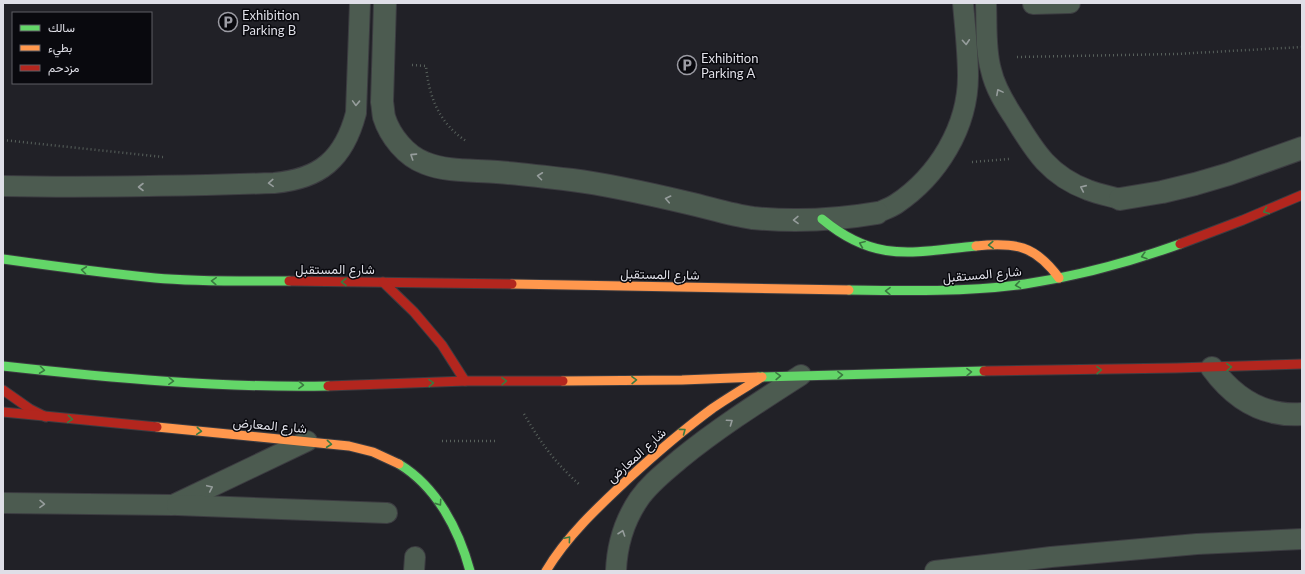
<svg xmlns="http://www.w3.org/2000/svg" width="1305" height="574" font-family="Lato,Vazirmatn,sans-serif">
<rect width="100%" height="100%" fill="#212127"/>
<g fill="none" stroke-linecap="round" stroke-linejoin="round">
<defs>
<g id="lane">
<path d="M986,3C987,25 985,49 991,70C995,88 1005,104 1015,119C1035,152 1050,176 1088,190C1098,194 1109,196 1120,199"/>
<polyline points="1033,4 1070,3"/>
<path d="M3,186C93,188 183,186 274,183C320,179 344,159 356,113L360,3"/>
<path d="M877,213C883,210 890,208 896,204C938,176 968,127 968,76C968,52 965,27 963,3"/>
<polyline points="3,503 173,505 307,441"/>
<polyline points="177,505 387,513"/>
<polyline points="414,571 415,557"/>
<path d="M616,571C617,545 624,521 639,499C650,483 665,472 680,459C718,428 759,402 801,375"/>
<polyline points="935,571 1051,557 1197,544 1302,539"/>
</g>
<g id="street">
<path d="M385,3L382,102C383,107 383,112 384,117C390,136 406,156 425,163C447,172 473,170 497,172C522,174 547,177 572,180C611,185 650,194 688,203C710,208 731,215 753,218C794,222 836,220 877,213"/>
<polyline points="1120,199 1162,192 1195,184 1229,174 1302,148"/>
<path d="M1212,368C1234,398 1263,417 1302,414"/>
</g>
<g id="fast">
<path d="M822,219C876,264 913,252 976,246"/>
<path d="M3,259C53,266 104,273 155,278C199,282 244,281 289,281"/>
<path d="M849,290C908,291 967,292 1025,284C1078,276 1130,262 1180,244"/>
<path d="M3,366C111,378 219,388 328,386"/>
<polyline points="758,377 984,371"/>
<path d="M399,464C437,487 459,530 470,571"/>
</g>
<g id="slow">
<path d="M976,246C1015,242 1035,245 1059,278"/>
<polyline points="512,284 849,290"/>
<polyline points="563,381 682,380 758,377"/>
<polyline points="157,427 349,446 373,452 399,464"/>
<path d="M546,571C567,536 597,508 627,480C654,455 683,430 713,408C729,397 746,387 762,377"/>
</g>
<g id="jam">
<polyline points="1180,244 1243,220 1302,195"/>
<polyline points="289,281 512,284"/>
<polyline points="383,282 414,312 442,345 465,381"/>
<polyline points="984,371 1176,368 1302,364"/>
<polyline points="328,386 466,381 563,381"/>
<polyline points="3,390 30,409 46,417"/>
<polyline points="3,412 157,427"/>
</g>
</defs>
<use href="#lane" stroke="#3c3c41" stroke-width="22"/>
<use href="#street" stroke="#3c3c41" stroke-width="24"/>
<use href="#fast" stroke="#3c3c41" stroke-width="11"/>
<use href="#slow" stroke="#3c3c41" stroke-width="11"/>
<use href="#jam" stroke="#3c3c41" stroke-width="11"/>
<g stroke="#58615c" stroke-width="2.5" stroke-dasharray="1 3" stroke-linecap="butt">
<polyline points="1017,57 1176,54 1302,47"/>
<path d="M412,65L426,66C429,97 439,123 466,141"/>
<polyline points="3,140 163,157"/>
<polyline points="972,162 1009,159"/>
<path d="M524,414C541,443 555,463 580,485"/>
<polyline points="442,441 495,441"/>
</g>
<use href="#lane" stroke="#4c5b50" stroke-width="20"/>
<use href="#street" stroke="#4c5b50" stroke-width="22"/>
<use href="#fast" stroke="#63d668" stroke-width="9"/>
<use href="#slow" stroke="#ff974d" stroke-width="9"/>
<use href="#jam" stroke="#b3261e" stroke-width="9"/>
</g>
<defs><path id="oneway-chevron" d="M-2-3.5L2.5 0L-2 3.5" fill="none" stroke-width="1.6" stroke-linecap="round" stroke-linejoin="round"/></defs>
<g stroke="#969d9c">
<use href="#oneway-chevron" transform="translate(966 42) rotate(86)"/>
<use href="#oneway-chevron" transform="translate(999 92) rotate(-118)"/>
<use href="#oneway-chevron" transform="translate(356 103) rotate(92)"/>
<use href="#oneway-chevron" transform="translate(413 156) rotate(-147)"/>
<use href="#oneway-chevron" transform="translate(540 176) rotate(-173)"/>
<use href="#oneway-chevron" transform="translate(271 183) rotate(177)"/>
<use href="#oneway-chevron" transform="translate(141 187) rotate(180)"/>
<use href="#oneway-chevron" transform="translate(1083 188) rotate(-156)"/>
<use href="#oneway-chevron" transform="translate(668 199) rotate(-168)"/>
<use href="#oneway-chevron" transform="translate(796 220) rotate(179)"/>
<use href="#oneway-chevron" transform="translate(730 422) rotate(-35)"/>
<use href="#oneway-chevron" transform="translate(210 488) rotate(-25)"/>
<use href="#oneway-chevron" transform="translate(42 504) rotate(1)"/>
<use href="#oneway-chevron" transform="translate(622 533) rotate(-71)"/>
</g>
<g stroke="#3a7a40">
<use href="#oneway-chevron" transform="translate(1266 211) rotate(157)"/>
<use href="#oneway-chevron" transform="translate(862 244) rotate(-158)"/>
<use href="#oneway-chevron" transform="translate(991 245) rotate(177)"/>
<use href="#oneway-chevron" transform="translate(1144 256) rotate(164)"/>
<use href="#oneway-chevron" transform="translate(84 270) rotate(-173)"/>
<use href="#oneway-chevron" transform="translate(214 281) rotate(-177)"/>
<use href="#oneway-chevron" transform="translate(344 282) rotate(-180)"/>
<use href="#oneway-chevron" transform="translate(1018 285) rotate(171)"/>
<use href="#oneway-chevron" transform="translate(888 291) rotate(-179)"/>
<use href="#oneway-chevron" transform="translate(1229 367) rotate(-2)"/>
<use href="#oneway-chevron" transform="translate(42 370) rotate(7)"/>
<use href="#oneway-chevron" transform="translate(1099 370) rotate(-1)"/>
<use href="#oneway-chevron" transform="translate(969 372) rotate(-1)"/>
<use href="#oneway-chevron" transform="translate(840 375) rotate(-1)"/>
<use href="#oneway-chevron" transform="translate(778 376) rotate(-2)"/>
<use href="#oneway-chevron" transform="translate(634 380) rotate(-1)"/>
<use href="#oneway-chevron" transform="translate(171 381) rotate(3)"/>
<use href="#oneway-chevron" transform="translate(504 381) rotate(-1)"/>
<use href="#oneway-chevron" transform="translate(431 383) rotate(-2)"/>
<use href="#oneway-chevron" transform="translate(301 385) rotate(1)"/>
<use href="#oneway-chevron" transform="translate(70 419) rotate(5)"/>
<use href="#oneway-chevron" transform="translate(199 431) rotate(5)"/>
<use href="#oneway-chevron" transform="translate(683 431) rotate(-37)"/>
<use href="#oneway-chevron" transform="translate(329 444) rotate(6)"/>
<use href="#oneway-chevron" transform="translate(439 503) rotate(55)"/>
<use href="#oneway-chevron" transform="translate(568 539) rotate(-50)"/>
</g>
<defs>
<symbol id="parking-ring" viewBox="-11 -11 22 22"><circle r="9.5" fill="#09090e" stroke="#9c9ca4" stroke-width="1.5"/><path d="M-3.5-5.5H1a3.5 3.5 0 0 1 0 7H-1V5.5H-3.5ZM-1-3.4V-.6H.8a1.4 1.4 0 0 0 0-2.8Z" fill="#9c9ca4"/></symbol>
</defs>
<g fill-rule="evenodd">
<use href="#parking-ring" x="217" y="11" width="22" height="22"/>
<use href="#parking-ring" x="676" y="54" width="22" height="22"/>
</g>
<g text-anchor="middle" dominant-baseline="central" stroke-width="3" stroke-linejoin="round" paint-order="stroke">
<g font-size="13" fill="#dfdfe7" stroke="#09090e" text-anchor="start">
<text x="242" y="15">Exhibition<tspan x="242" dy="15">Parking B</tspan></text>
<text x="701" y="58">Exhibition<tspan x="701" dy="15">Parking A</tspan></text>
</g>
<g font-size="13" fill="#dfdfe7" stroke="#09090e">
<text x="335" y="269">شارع المستقبل</text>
<text transform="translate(660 274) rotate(1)">شارع المستقبل</text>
<text transform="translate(982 274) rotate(-5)">شارع المستقبل</text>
<text transform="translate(270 425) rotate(5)">شارع المعارض</text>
<text transform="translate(636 455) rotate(-42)">شارع المعارض</text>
</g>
</g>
<rect width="1305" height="574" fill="none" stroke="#dfdfe7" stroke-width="8"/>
<rect x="12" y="12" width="140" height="72" fill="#09090e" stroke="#5f5f65"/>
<rect x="20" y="25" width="20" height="6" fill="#63d668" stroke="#5f5f65"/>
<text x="48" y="32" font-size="12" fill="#dfdfe7">سالك</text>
<rect x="20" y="45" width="20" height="6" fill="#ff974d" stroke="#5f5f65"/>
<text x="48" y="52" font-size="12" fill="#dfdfe7">بطيء</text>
<rect x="20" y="65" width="20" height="6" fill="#b3261e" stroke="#5f5f65"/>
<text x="48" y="72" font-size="12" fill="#dfdfe7">مزدحم</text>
</svg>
